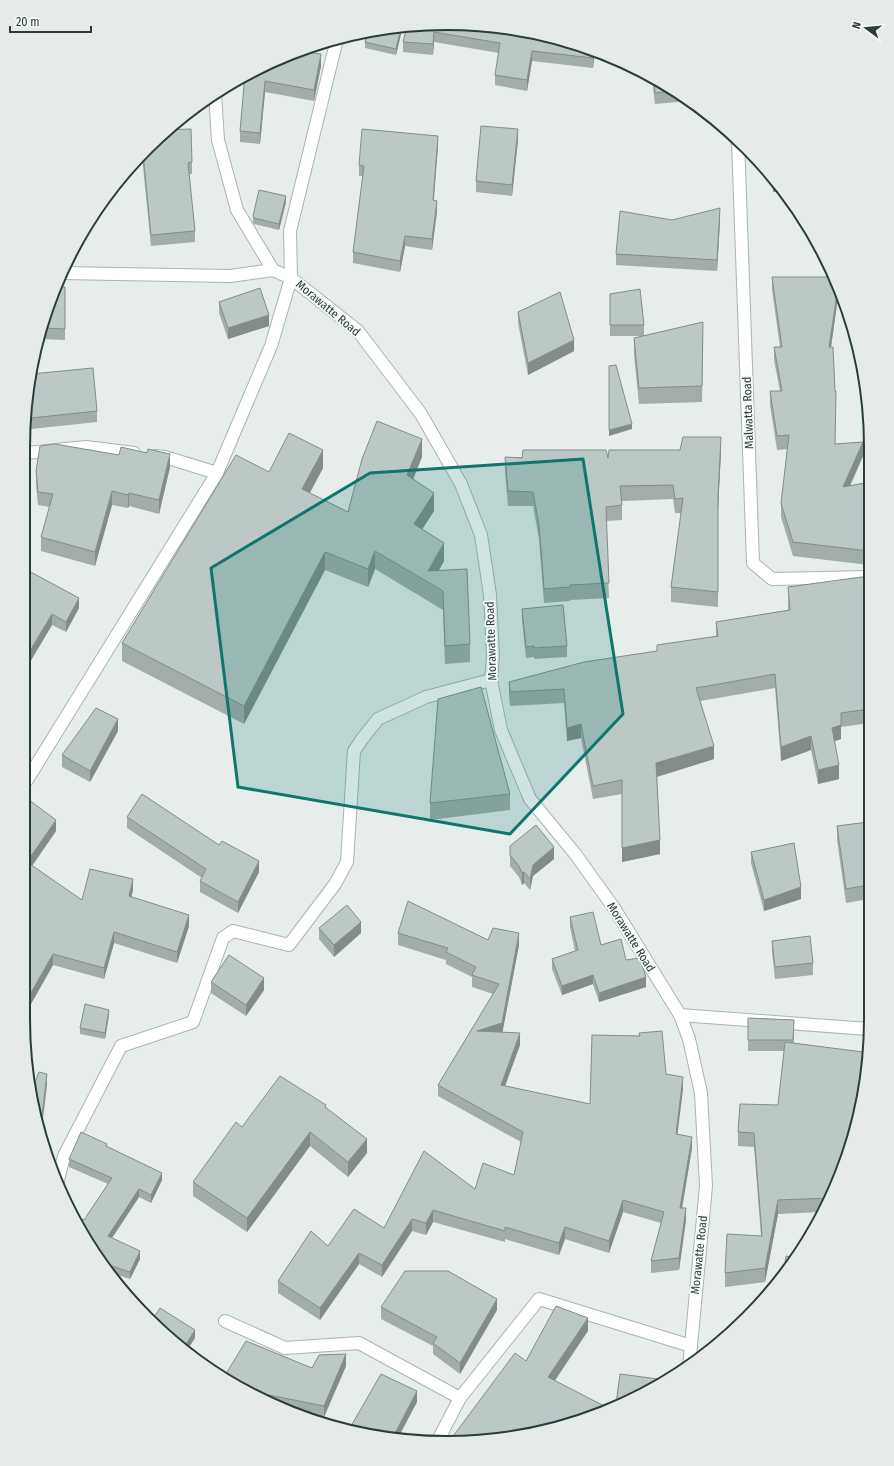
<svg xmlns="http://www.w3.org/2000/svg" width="894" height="1466" font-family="'Fira Sans Condensed',sans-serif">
<rect width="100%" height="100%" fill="#e6edeb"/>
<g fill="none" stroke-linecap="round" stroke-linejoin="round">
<defs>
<g id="street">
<polyline points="215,94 218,140 237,210 273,270 291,278 358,331 421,414 461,484 481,535 490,595 493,656 491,680 501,730 530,799 576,855 614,908 680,1015 689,1039 701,1093 706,1186 689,1367"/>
<polyline points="738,141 753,563 772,579 869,577"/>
<polyline points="62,273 230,276 273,270"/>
<polyline points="27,453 86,447 134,453"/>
<polyline points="155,456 165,457 217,473"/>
<polyline points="27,780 217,473 271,346 291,278 290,231 337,39"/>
<polyline points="680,1015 868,1029"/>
<polyline points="57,1184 64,1156 121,1046 193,1022 223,938 233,931 289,945 335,884 347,862 354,751 362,739 378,719 426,697 491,680"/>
<polyline points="225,1321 285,1348 359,1343 460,1398 539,1299 691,1346"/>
<polyline points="437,1442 460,1398"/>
</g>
</defs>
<use href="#street" stroke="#a9b5b2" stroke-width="14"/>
<use href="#street" stroke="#fff" stroke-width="12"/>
</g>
<g fill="#a2aca9">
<polygon points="407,26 557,37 595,52 593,68 532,61 527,91 495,85 495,75 499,53 434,42 433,55 403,52 403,42"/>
<polygon points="401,34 396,55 365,48 365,42"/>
<polygon points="321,66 314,101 265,92 260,144 240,142 240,131 245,75"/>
<polygon points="652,78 689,101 655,104"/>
<polygon points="166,130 192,162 192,174 189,174 195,231 195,242 151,246 142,157 140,157"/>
<polygon points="518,140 512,196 476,192 476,181"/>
<polygon points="438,146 433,200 437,211 432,250 405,246 400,272 353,263 353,252 363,176 359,176 359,165"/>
<polygon points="772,176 782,190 773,192"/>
<polygon points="286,202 279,230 254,224 253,222 253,216"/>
<polygon points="672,220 720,220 717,271 616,265 616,254"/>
<polygon points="82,239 82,246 77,247"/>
<polygon points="772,277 839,290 831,347 836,405 835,444 863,456 850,486 870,482 869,565 793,556 781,517 781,503 788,449 777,450 770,405 770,391 780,391 774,360 774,347 780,347 772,290"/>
<polygon points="55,287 65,287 65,340 41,339"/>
<polygon points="610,294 644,325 644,336 703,338 702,402 639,404 634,355 634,338 643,336 610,336"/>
<polygon points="219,302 269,326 228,339 219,313"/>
<polygon points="518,312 574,351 528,375 518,323"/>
<polygon points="31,374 97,411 97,422 31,429 27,391"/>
<polygon points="721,451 718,510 718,607 671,602 671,587 681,513 675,513 673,499 622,501 622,520 606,521 609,598 570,600 570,601 544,603 539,539 533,506 508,506 505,472 505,457 608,458"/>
<polygon points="119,455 170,467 159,514 129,506 128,508 112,505 95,566 41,551 41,537 50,507 38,505 36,485 36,471"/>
<polygon points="422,457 413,479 434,511 422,529 444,561 439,570 470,644 470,662 445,664 443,610 375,569 368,587 325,570 244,724 122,661 122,643 269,472 323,468 310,493 348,512"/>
<polygon points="27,570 79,608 66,632 52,625 27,667"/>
<polygon points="869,576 869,723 841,727 841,739 835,741 839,779 818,784 811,750 781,761 775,688 700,701 714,759 657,777 660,854 622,862 622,794 593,799 581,738 567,741 564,703 510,706 509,696 509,682 657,651 716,636 716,622 788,610 788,587"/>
<polygon points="522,609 567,646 567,657 534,659 534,657 526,658 522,620"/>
<polygon points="118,731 90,782 62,767 62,755"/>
<polygon points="510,794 510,810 430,820 430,803"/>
<polygon points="27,804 56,831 32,866 82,900 133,890 131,897 189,926 177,963 114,943 104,979 53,965 27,1011"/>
<polygon points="127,817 259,872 238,913 200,892 200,881 202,878 127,828"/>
<polygon points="868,822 868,899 846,903 837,840 837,826"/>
<polygon points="510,846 554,859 533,876 530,890 524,883 522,885 519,877 510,866"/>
<polygon points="751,852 801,899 764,911 751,863"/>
<polygon points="570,917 601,945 626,960 646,987 599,1002 593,984 562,995 552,969 552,959 575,951 570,927"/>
<polygon points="319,928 361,933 334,957 319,939"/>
<polygon points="398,933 488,940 519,945 502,1032 520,1045 505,1086 590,1104 666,1074 683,1089 677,1134 692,1148 682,1208 686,1220 679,1270 651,1273 651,1261 661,1223 623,1212 609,1253 565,1239 559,1255 505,1239 505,1242 433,1222 426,1235 412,1231 382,1277 359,1264 320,1320 278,1293 278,1281 328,1246 384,1228 475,1189 514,1175 521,1142 438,1096 438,1085 493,994 472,987 472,977 446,964 446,960 398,945"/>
<polygon points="772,941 813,963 813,975 775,979 772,952"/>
<polygon points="211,982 264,990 246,1016 211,993"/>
<polygon points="109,1015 105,1039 80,1034 80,1028"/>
<polygon points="748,1018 794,1020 794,1043 863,1066 839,1181 821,1212 778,1214 765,1282 725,1287 725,1273 761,1236 754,1147 738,1146 738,1132 778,1105 784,1051 748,1051"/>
<polygon points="326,1107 367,1153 348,1177 310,1146 247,1232 193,1196 193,1182 242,1127"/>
<polygon points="107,1146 162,1180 151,1203 139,1197 112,1238 140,1259 130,1279 108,1272 73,1217 84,1220 108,1184 69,1167 69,1159"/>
<polygon points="381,1307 497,1310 460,1374 433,1354 433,1346 381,1319"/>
<polygon points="346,1366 324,1417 282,1408 259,1399 224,1377 312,1368"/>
</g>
<g fill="#848c8a">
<polygon points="401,28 401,34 396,55 396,49"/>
<polygon points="434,32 434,42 433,55 433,44"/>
<polygon points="532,51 532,61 527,91 527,80"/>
<polygon points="594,51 595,52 593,68 593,58"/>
<polygon points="321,54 321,66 314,101 314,90"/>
<polygon points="265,81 265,92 260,144 260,133"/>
<polygon points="518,129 518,140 512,196 512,185"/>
<polygon points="438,136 438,146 433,211 433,200"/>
<polygon points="773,178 782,190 773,192"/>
<polygon points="286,196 286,202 279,230 279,224"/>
<polygon points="437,201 437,211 432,250 432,239"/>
<polygon points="720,208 720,220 717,271 717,260"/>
<polygon points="405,236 405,246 400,272 400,261"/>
<polygon points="838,287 839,290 829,361 829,347"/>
<polygon points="269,315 269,326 228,339 228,328"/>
<polygon points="574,340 574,351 528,375 528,363"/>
<polygon points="632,424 632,429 609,436 609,430"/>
<polygon points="721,437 721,451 718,510 718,607 718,496"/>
<polygon points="422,439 422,457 407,494 407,475"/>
<polygon points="863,442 863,456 843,501 843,487"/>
<polygon points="323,450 323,468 302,507 302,489"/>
<polygon points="170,454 170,467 159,514 159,500"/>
<polygon points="112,491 112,505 95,566 95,552"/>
<polygon points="129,493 129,506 128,508 128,495"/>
<polygon points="434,493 434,511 414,542 414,524"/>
<polygon points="444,543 444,561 431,584 428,571"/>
<polygon points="375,551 375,569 368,587 368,569"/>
<polygon points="325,552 325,570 244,724 244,706"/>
<polygon points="79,598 79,608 66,632 66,622"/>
<polygon points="52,614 52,625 27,667 27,656"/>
<polygon points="118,719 118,731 90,782 90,771"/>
<polygon points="581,724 581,738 567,741 567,728"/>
<polygon points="841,725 841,739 832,742 832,728"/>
<polygon points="811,736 811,750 781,761 781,747"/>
<polygon points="714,746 714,759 656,777 656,763"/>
<polygon points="839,765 839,779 818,784 818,770"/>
<polygon points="56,820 56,831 27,873 27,862"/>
<polygon points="660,840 660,854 622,862 622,848"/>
<polygon points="554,847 554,859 533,876 530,890 530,879 533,865"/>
<polygon points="259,861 259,872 238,913 238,902"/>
<polygon points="524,872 524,883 522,885 522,873"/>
<polygon points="133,879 133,890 129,907 129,896"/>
<polygon points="801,887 801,899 764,911 764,900"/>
<polygon points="189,915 189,926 177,963 177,952"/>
<polygon points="361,922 361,933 334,957 334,945"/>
<polygon points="114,932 114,943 104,979 104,968"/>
<polygon points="519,933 519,945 502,1035 477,1031 502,1023"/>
<polygon points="53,954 53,965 27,1011 27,1000"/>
<polygon points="593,975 593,984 562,995 562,986"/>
<polygon points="646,977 646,987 599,1002 599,993"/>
<polygon points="264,978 264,990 246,1016 246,1005"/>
<polygon points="109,1010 109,1015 105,1039 105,1033"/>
<polygon points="520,1033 520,1045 501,1097 501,1085"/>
<polygon points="863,1052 863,1066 861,1099 860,1104"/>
<polygon points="47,1074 47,1085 41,1135 40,1132"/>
<polygon points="683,1077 683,1089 676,1146 676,1134"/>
<polygon points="310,1132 310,1146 247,1232 247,1218"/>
<polygon points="692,1137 692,1148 680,1220 680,1208"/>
<polygon points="367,1139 367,1153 348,1177 348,1162"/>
<polygon points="162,1173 162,1180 151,1203 151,1195"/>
<polygon points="139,1189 139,1197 108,1244 108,1236"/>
<polygon points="623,1200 623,1212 609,1253 609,1241"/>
<polygon points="778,1200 778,1214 765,1282 765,1268"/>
<polygon points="686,1208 686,1220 679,1270 679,1258"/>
<polygon points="433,1210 433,1222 426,1235 426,1223"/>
<polygon points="412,1219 412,1231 382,1277 382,1265"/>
<polygon points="565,1227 565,1239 559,1255 559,1243"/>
<polygon points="140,1251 140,1259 130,1279 130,1272"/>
<polygon points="359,1253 359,1264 320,1320 320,1308"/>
<polygon points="497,1299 497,1310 460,1374 460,1363"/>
<polygon points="588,1318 588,1331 548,1391 548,1377"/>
<polygon points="195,1330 195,1338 186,1352 183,1349"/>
<polygon points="346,1354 346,1366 324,1417 324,1406"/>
<polygon points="417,1391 417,1402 397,1440 392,1439"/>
<polygon points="269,1395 269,1403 264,1401"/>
</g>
<g fill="#bcc8c5" stroke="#848c8a">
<polygon points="474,24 557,37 594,51 593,58 532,51 527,80 495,75 500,43 434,32 433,44 403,42 407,26"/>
<polygon points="391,27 401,28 396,49 365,42 367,32"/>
<polygon points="299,51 321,54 314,90 265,81 260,133 240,131 245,75"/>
<polygon points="654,79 673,91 655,93"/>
<polygon points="481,126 518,129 512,185 476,181"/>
<polygon points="191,129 192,162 188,163 195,231 151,235 143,154 166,130"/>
<polygon points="362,129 438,136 433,200 437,201 432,239 405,236 400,261 353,252 364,166 359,165"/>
<polygon points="259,190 286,196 279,224 254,218 253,216"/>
<polygon points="720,208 717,260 616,254 620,211 672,220"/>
<polygon points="772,277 833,277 838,287 829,347 833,347 835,391 836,391 835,444 863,442 843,487 870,482 869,551 793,542 781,503 789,435 777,436 770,391 782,391 774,347 782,347"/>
<polygon points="55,287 65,287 65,329 44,328"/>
<polygon points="260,288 269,315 228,328 219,302"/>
<polygon points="640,289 644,325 610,325 610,294"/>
<polygon points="560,292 574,340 528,363 518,312"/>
<polygon points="703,322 702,386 639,388 634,338"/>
<polygon points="616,365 632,424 609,430 609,366"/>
<polygon points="93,368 97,411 31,418 28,388 31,374"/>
<polygon points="377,421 422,439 407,475 434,493 414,524 444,543 428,571 467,569 470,644 445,646 443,591 375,551 368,569 325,552 244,706 122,643 236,455 269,472 289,433 323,450 302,489 348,512 362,459"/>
<polygon points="683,437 721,437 718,496 718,592 671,587 683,498 675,499 673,485 620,486 622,505 606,507 609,583 570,585 570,587 544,589 539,525 533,492 508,491 505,457 522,458 523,450 606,450 608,458 609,450 680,450"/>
<polygon points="55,444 119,455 121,447 147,453 148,449 170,454 159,500 129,493 128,495 112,491 95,552 41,537 53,494 38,492 36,471 40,446"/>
<polygon points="27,570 79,598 66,622 52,614 27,656"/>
<polygon points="869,576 869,709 841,713 841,725 832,728 839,765 818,770 811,736 781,747 775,674 696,688 714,746 656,763 660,840 622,848 622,780 593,786 581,724 567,728 564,689 510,692 509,682 584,662 657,651 657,645 718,636 716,622 790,610 788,587"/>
<polygon points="563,605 567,646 534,648 534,646 526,647 522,609"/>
<polygon points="481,687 510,794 430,803 438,699"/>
<polygon points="96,708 118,719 90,771 62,755"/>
<polygon points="142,794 219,845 222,841 259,861 238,902 200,881 206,869 127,817"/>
<polygon points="29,800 56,820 27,862 27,804"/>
<polygon points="868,822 868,885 846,889 837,826"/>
<polygon points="536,825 554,847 533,865 530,879 524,872 522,873 519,866 510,855 510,846"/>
<polygon points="794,843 801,887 764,900 751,852"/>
<polygon points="27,862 82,900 90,869 133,879 129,896 189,915 177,952 114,932 104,968 53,954 27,1000"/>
<polygon points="408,901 488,940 493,928 519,933 502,1023 477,1031 520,1033 501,1085 590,1104 592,1035 640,1036 639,1033 662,1031 666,1074 683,1077 676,1134 692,1137 680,1208 686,1208 679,1258 651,1261 664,1212 623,1200 609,1241 565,1227 559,1243 505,1227 505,1231 433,1210 426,1223 412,1219 382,1265 359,1253 320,1308 278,1281 311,1231 328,1246 354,1209 384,1228 424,1151 475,1189 483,1163 514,1175 523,1132 438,1085 499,984 472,975 476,967 446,952 448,948 398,933"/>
<polygon points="347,905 361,922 334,945 319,928"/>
<polygon points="593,912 601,945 621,939 626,960 640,958 646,977 599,993 593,975 562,986 552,959 578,950 570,917"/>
<polygon points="810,936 813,963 775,967 772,941"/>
<polygon points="229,955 264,978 246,1005 211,982"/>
<polygon points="85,1004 109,1010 105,1033 80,1028"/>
<polygon points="748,1018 794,1020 793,1040 748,1040"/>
<polygon points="785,1042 863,1052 860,1101 839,1181 829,1198 778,1200 765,1268 725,1273 727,1234 762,1236 754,1133 738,1132 740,1104 778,1105"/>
<polygon points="39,1072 47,1074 40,1132 31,1093"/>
<polygon points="280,1076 326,1105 325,1107 367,1139 348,1162 310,1132 247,1218 193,1182 236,1122 242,1127"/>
<polygon points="81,1132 107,1144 106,1146 162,1173 151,1195 139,1189 108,1236 140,1251 130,1272 102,1263 73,1217 84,1220 112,1178 69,1159"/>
<polygon points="786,1256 794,1258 783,1278"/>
<polygon points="405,1271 448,1271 497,1299 460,1363 433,1343 437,1337 381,1307"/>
<polygon points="556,1306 588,1318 548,1377 608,1408 583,1421 525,1434 503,1439 448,1443 515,1353 526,1361"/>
<polygon points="160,1308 195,1330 183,1349 153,1319"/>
<polygon points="246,1341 312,1368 319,1355 346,1354 324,1406 269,1395 264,1401 224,1377"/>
<polygon points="381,1374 417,1391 392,1439 358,1432 350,1428"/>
<polygon points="620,1374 658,1379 657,1384 616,1404"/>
</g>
<path fill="#0f766e" fill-opacity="0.2" stroke="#0f766e" stroke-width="3" stroke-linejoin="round" d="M583,459L623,714L510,834L238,787L211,568L370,473Z"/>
<g text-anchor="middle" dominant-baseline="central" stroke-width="3.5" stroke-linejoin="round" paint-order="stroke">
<g font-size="12" fill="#273e3a" stroke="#f7faf9">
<text transform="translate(328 308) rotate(40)">Morawatte Road</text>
<text transform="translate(748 413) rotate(-92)">Malwatta Road</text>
<text transform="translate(491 641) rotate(-92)">Morawatte Road</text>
<text transform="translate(631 937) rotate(58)">Morawatte Road</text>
<text transform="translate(699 1255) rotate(-84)">Morawatte Road</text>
</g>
</g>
<path d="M0 0H894V1466H0ZM447 30H447A417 417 0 0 1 864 447V1019A417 417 0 0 1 447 1436H447A417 417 0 0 1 30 1019V447A417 417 0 0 1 447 30Z" fill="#e6ebea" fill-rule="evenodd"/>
<path fill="none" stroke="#273e3a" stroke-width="2" d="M447 30H447A417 417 0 0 1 864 447V1019A417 417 0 0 1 447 1436H447A417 417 0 0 1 30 1019V447A417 417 0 0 1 447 30Z"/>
<g transform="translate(866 28) rotate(286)" stroke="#f7faf9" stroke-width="3" paint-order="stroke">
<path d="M0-3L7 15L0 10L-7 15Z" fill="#273e3a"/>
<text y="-6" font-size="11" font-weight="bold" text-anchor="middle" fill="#273e3a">N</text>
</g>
<path d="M10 26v6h81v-6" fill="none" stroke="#273e3a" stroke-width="2"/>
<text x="16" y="26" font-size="12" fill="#273e3a" stroke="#f7faf9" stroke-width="3" paint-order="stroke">20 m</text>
</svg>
